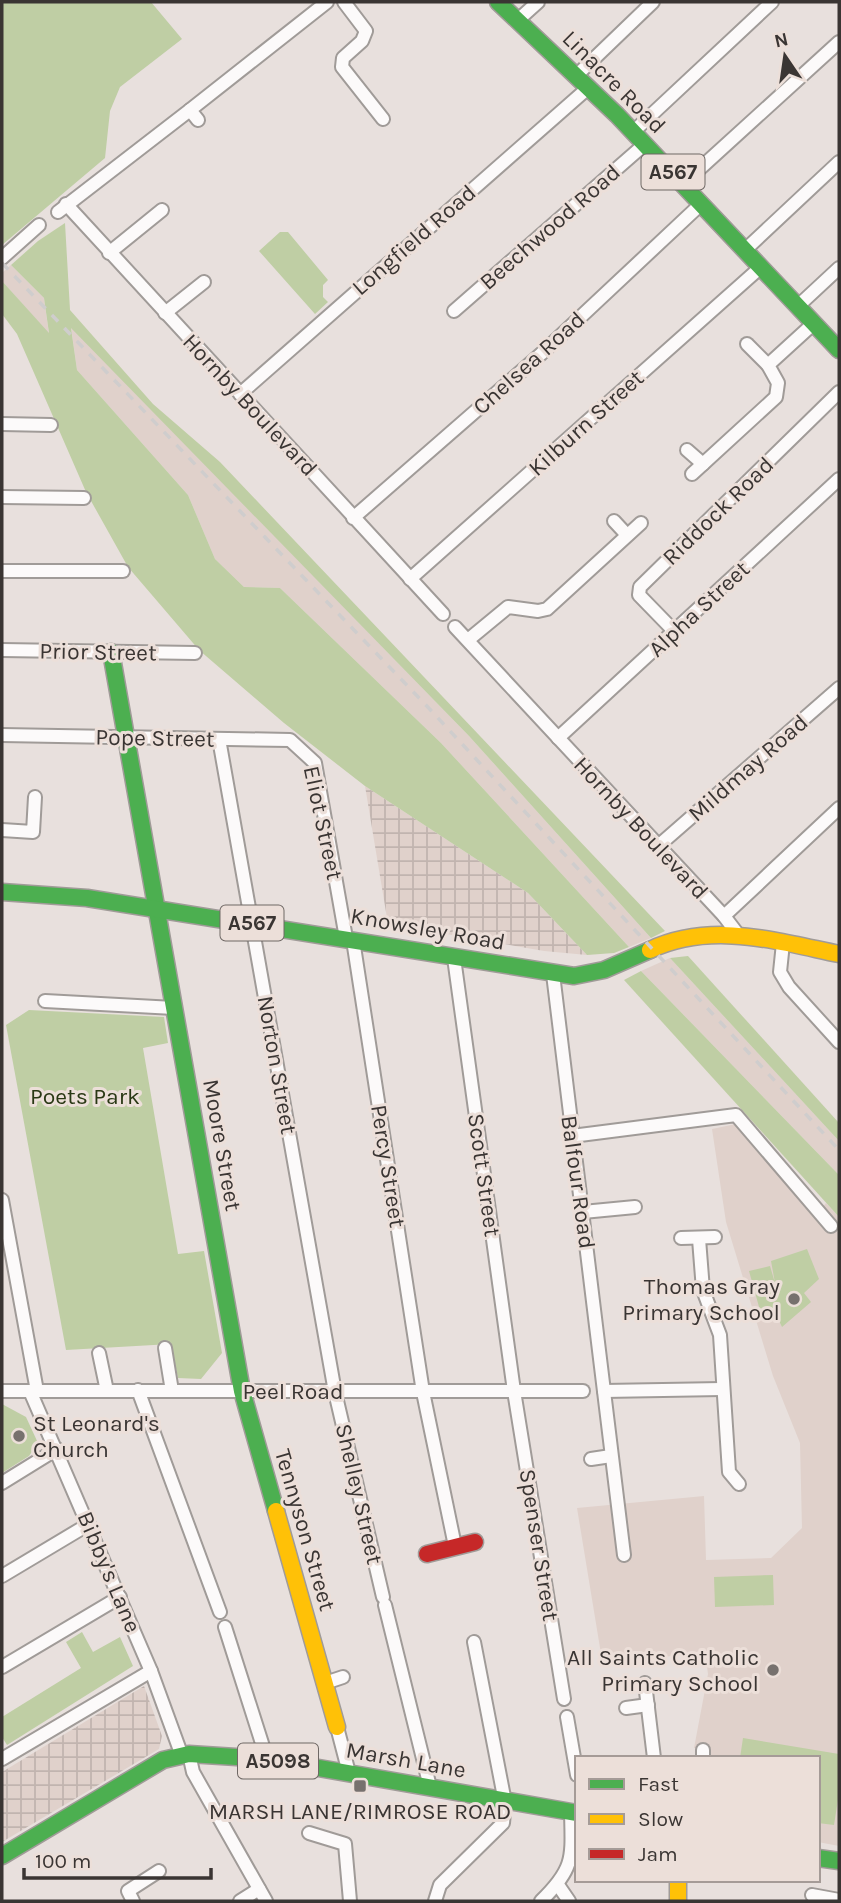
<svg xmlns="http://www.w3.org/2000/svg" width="841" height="1903" font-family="Karla,sans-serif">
<defs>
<pattern id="industrial-grid" width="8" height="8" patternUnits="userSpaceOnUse" patternTransform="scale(1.75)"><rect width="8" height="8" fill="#e0d1cb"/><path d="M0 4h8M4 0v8" fill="none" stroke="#c1b4af"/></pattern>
</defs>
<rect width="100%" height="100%" fill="#e8e0dd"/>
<g fill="#e0d1cb">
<polygon points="11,265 44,298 49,334 2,281 2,273"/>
<polygon points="71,327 469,736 651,938 629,947 441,743 280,588 244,587 215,559 188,495 77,370"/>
<polygon points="670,958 839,1141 839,1175 641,971"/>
<polygon points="736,1124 814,1218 826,1203 839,1217 839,1846 818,1842 818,1758 710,1758 710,1749 694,1748 708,1674 705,1651 603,1666 577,1508 704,1496 706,1560 771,1558 802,1528 800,1443 773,1376 726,1222 712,1129"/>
</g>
<g fill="url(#industrial-grid)">
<polygon points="365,786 528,893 587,955 544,951 388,924"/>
<polygon points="144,1686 162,1736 159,1749 2,1842 2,1772"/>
</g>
<g fill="#bfcea4">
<polygon points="2,2 151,2 182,39 120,87 110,111 105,158 2,245"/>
<polygon points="65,223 70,310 153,404 220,462 665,931 651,938 469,736 71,328 77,370 188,495 215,559 244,587 280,588 441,743 629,947 614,953 587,955 528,893 365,786 284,723 199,650 128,567 86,492 17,334 2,314 2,281 49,333 44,298 11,265 38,241"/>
<polygon points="280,232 288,232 328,280 323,285 323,297 328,302 315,314 259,251"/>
<polygon points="688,956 839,1123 839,1141 670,958"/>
<polygon points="641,971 839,1175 839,1217 624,980"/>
<polygon points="29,1010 164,1017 168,1043 143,1048 178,1254 204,1251 222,1353 201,1379 178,1378 171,1344 66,1350 6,1025"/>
<polygon points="807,1249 819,1279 804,1293 811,1302 782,1327 774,1310 761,1314 749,1271 770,1266 775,1283 771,1261"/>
<polygon points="2,1404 26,1417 38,1443 29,1456 2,1473"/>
<polygon points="773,1575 774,1605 715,1607 714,1577"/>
<polygon points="82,1632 93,1652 120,1637 133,1666 7,1745 2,1737 2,1717 81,1668 66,1642"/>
<polygon points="743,1738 839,1754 839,1793 834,1825 818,1823 818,1758 740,1758"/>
</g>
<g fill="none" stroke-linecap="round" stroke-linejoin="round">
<defs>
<g id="street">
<polyline points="344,2 366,31 362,41 343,58 342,67 383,119"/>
<polyline points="518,20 538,2"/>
<polyline points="577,75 653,2"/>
<polyline points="198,120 190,110 327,2"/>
<polyline points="633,132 772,2"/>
<polyline points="684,183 839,42"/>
<polyline points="66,204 443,614"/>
<polyline points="58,212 190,110"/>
<polyline points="745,250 839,162"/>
<polyline points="109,253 162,210"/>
<polyline points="2,258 39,225"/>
<polyline points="797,307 839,268"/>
<polyline points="454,311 645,144"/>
<polyline points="165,313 204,282"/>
<polyline points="747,344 768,365"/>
<polyline points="240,394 588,88"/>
<polyline points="2,424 51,425"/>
<polyline points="687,450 703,464"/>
<polyline points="692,474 776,397 778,383 768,365 813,324"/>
<polyline points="2,497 84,498"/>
<polyline points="353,518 541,354 701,204"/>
<polyline points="614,521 627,535"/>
<polyline points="2,571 123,571"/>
<polyline points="410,579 761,267"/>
<polyline points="455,627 724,916 740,937"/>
<polyline points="675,632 639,595 640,587 839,392"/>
<polyline points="468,640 508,607 538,611 547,609 641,523"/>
<polyline points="2,650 195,653"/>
<polyline points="2,735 290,740 315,763 346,938"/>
<polyline points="558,738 839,479"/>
<polyline points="219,739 335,1392 383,1597"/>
<polyline points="2,830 33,832 35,797"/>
<polyline points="657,847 839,688"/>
<polyline points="724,916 839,808"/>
<polyline points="353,940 423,1392 455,1546"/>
<polyline points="783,943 780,972 789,987 839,1042"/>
<polyline points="454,958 514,1391 564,1699"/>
<polyline points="553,974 624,1555"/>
<polyline points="45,1001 174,1008"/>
<polyline points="572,1136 736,1115 831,1226"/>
<polyline points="2,1200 37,1391"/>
<polyline points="583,1212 635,1207"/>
<polyline points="681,1238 715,1237"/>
<polyline points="699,1239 703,1290 720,1335 729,1472 739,1484"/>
<polyline points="165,1348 172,1391"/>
<polyline points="99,1353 107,1391"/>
<polyline points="138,1390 220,1612"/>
<polyline points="2,1391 583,1391"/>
<polyline points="30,1391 151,1671 182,1756"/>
<polyline points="604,1391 722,1389"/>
<polyline points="591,1459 611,1456"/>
<polyline points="2,1483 57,1449"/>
<polyline points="2,1576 89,1524"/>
<polyline points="385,1605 430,1787"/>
<polyline points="225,1627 267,1759"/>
<polyline points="2,1667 120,1597"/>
<polyline points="325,1683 343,1677"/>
<polyline points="645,1683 654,1758"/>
<polyline points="626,1708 648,1705"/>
<polyline points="567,1717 577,1775"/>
<polyline points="337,1727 349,1773"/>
<polyline points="189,1754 193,1772 266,1901"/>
<polyline points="703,1758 703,1750"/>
<polyline points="2,1759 151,1671"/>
<polyline points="309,1833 345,1844 350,1901"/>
<polyline points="558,1885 569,1901"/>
<polyline points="812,1895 839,1900"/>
<polyline points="133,1901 128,1891 159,1871"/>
<polyline points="240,1901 259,1889"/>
<polyline points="435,1901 440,1885 503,1823 505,1802 474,1642"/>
<path d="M541,1901C575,1868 572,1857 571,1812"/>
</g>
<g id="fast">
<polyline points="498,2 617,115 839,350"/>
<polyline points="111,652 242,1391 276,1511"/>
<polyline points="2,892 87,898 574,976 604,970 650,950"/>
<polyline points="2,1856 163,1760 189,1754 267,1759 577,1813"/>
<polyline points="818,1858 839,1861"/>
</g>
<g id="slow">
<path d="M650,950C711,921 776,941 839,954"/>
<polyline points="276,1511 337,1727"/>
<polyline points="678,1880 678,1901"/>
</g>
<polyline id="jam" points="427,1554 475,1542"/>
</defs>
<use href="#street" stroke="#a09b98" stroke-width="16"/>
<use href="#fast" stroke="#a09b98" stroke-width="19"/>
<use href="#slow" stroke="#a09b98" stroke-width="19"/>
<use href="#jam" stroke="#a09b98" stroke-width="19"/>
<use href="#street" stroke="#fcfafa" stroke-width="12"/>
<use href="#fast" stroke="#4caf50" stroke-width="16"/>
<use href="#slow" stroke="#ffc107" stroke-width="16"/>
<use href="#jam" stroke="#c62828" stroke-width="16"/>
<polyline stroke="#cfcdcd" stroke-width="3.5" stroke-dasharray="9 9" stroke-linecap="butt" points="2,263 424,703 839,1150"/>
</g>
<g fill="#77716e" stroke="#ecdfd9" stroke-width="2.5">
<circle cx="794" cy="1299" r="7"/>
<circle cx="19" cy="1436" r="7"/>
<circle cx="773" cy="1670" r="7"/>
<rect x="353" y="1779" width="14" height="14" rx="3.5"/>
</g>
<g text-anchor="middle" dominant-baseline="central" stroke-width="6" stroke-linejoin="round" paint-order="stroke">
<g fill="#ecdfd9" stroke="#6f6865" stroke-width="2">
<rect x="641.5" y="154.5" width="63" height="35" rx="5"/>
<rect x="220.5" y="905.5" width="63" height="35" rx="5"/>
<rect x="238" y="1743.5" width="80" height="35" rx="5"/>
</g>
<g font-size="21" font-weight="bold" fill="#3a3533">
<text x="673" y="172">A567</text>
<text x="252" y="923">A567</text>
<text x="278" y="1761">A5098</text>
</g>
<g font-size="23" fill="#3a3533" stroke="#ecdfd9">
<text transform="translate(614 82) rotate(45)">Linacre Road</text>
<text transform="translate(550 227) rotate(-41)">Beechwood Road</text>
<text transform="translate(414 240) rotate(-41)">Longfield Road</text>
<text transform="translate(529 363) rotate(-42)">Chelsea Road</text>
<text transform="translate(250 405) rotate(47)">Hornby Boulevard</text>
<text transform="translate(586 423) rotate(-42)">Kilburn Street</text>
<text transform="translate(718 511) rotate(-44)">Riddock Road</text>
<text transform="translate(699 609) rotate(-43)">Alpha Street</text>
<text transform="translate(98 652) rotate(1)">Prior Street</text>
<text transform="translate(155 738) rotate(1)">Pope Street</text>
<text transform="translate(748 768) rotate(-41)">Mildmay Road</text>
<text transform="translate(323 823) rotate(78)">Eliot Street</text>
<text transform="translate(641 828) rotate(47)">Hornby Boulevard</text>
<text transform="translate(428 929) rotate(10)">Knowsley Road</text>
<text transform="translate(277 1065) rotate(80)">Norton Street</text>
<text transform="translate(222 1145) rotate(80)">Moore Street</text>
<text transform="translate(388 1166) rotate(81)">Percy Street</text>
<text transform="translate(484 1175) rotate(82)">Scott Street</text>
<text transform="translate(578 1182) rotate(82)">Balfour Road</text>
<text x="293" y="1391">Peel Road</text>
<text transform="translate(359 1494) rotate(77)">Shelley Street</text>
<text transform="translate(305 1530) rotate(74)">Tennyson Street</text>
<text transform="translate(539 1545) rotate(81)">Spenser Street</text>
<text transform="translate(109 1572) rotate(67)">Bibby's Lane</text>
<text transform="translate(406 1760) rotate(10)">Marsh Lane</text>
</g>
<g font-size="23" fill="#293814" stroke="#ecdfd9">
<text x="85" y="1096">Poets Park</text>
</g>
<g font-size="23" fill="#3a3533" stroke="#ecdfd9" text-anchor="end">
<text x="780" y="1286">Thomas Gray<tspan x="780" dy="26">Primary School</tspan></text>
<text x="33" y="1423" text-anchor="start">St Leonard's<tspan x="33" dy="26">Church</tspan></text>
<text x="759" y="1657">All Saints Catholic<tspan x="759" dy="26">Primary School</tspan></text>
<text x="360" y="1811" text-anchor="middle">MARSH LANE/RIMROSE ROAD</text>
</g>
</g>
<rect width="841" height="1903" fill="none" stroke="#3a3533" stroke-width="7"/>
<rect x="575" y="1756" width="245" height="126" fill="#ecdfd9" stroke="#a59b97" stroke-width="2"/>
<rect x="589" y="1779" width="35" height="10" fill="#4caf50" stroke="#a59b97" stroke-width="2"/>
<text x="638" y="1791" font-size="21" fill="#3a3533">Fast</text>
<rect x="589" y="1814" width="35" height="10" fill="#ffc107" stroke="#a59b97" stroke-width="2"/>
<text x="638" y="1826" font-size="21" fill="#3a3533">Slow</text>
<rect x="589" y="1849" width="35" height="10" fill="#c62828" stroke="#a59b97" stroke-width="2"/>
<text x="638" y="1861" font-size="21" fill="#3a3533">Jam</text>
<g transform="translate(785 56) rotate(347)" stroke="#ecdfd9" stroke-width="5" paint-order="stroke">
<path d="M0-5L12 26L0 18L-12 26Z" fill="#3a3533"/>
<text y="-10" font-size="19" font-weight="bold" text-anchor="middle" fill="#3a3533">N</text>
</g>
<path d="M24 1868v10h187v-10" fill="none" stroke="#3a3533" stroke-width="3.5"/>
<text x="35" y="1868" font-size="21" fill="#3a3533" stroke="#ecdfd9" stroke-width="5" paint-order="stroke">100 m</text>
</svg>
